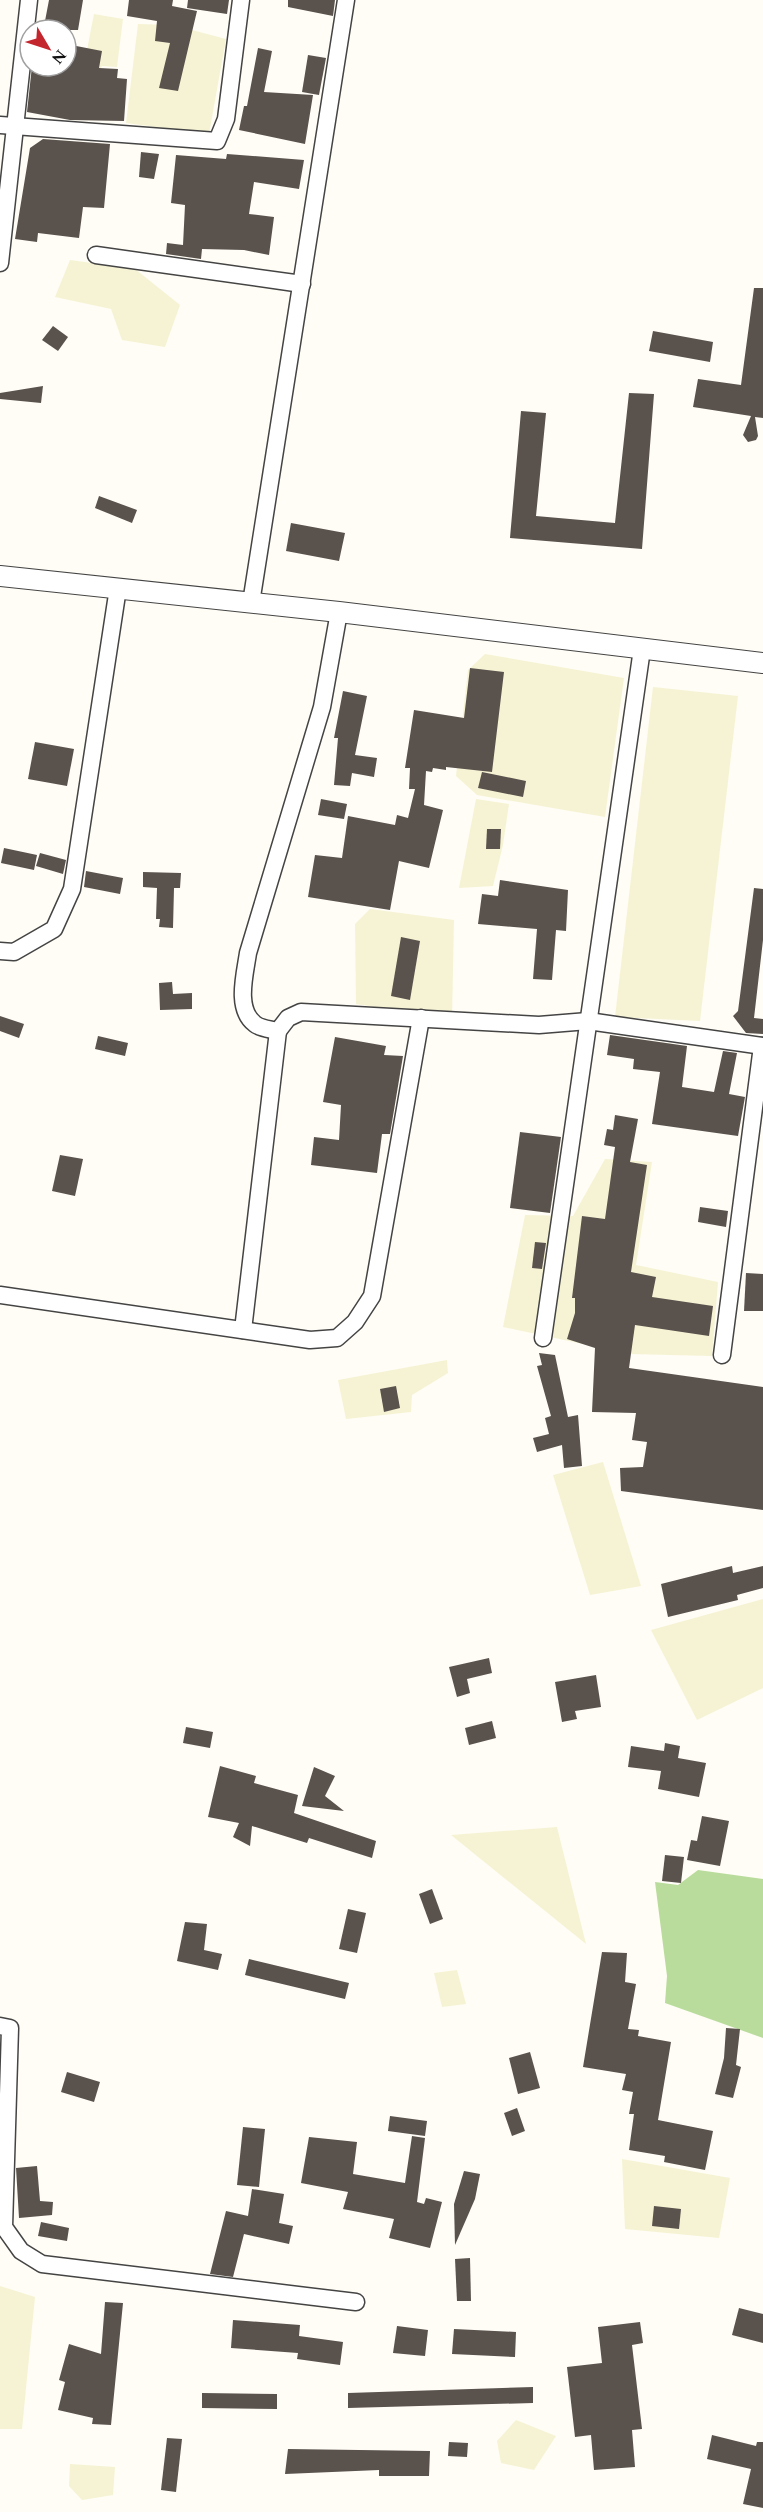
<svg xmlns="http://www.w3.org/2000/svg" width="763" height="2512" font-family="Spectral,serif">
<rect width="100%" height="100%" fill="#fffdf5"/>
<g fill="#f6f3d4">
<polygon points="94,14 123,19 117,67 102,66 100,69 84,65"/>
<polygon points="138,24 173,25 226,39 209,134 126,123"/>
<polygon points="70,260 135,269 180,305 165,347 122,340 111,309 55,297"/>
<polygon points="485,654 624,678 605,817 477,795 456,776 468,670"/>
<polygon points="653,687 738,696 700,1021 615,1017"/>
<polygon points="476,799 509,804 503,845 493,886 459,888"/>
<polygon points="370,909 454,920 452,1019 356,1004 355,924"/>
<polygon points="605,1159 652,1162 636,1265 718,1282 712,1356 630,1354 503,1327 525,1215 573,1216"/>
<polygon points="447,1360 448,1373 412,1395 411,1412 346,1419 338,1380"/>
<polygon points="603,1462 641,1586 590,1595 553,1475"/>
<polygon points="763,1599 763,1688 697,1720 651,1630"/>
<polygon points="557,1827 586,1944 451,1835"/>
<polygon points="457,1970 466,2004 442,2007 434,1973"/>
<polygon points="622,2159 730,2178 719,2238 625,2229"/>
<polygon points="0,2286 35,2297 22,2429 0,2429"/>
<polygon points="516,2420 556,2436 534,2470 501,2463 497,2441"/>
<polygon points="70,2464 115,2467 113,2495 82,2500 69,2486"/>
</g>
<polygon fill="#b9dc9c" points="698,1870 763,1879 763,2038 665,2003 667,1976 655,1882 678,1885"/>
<g fill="#5a524d">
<polygon points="49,0 83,0 78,30 59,30 60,22 45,21"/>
<polygon points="129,0 173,0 172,6 197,11 178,91 159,88 170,43 155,41 157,21 127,16"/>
<polygon points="188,0 229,0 227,14 187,8"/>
<polygon points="288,0 335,0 333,16 288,7"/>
<polygon points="66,44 102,51 99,68 118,69 117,78 127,79 124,121 70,120 27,112 32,66 66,66"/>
<polygon points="258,48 272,51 264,92 313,95 305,144 239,130 244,106 247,106"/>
<polygon points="308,55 326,58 319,95 302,92"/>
<polygon points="43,139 110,144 104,208 83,207 79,238 38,233 37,242 15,239 30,148"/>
<polygon points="141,152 159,154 154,179 139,177"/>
<polygon points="227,154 304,160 299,189 254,182 249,214 274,217 269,255 244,250 202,249 201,259 166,254 167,243 183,245 185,205 171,203 176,155 226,159"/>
<polygon points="754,288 763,288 763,418 755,417 758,436 756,440 748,442 743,435 751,416 693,407 698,379 741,385"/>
<polygon points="53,326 68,337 58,351 42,340"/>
<polygon points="653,331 713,342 710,362 649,351"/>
<polygon points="43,386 41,403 0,399 0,393"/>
<polygon points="629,393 654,394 642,549 510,538 521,411 546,413 536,516 615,523"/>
<polygon points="99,496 137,510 132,523 95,508"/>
<polygon points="291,523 345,533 339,561 286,551"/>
<polygon points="470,668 504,672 492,772 446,767 446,770 433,768 432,772 426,771 424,805 443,810 429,868 399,861 390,910 308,897 315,855 342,858 348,816 395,825 397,815 408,818 415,789 409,789 410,768 405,768 414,710 464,718"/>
<polygon points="343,691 367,696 355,755 377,758 374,777 352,773 350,786 334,785 338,738 334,738"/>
<polygon points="35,742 74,749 67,786 28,779"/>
<polygon points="482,772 526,781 523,797 478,788"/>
<polygon points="321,799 347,804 344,819 318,815"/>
<polygon points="487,829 501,829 500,849 486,849"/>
<polygon points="4,848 37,855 34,870 1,863"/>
<polygon points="40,853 66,860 63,874 36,866"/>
<polygon points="86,871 123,878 120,894 84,887"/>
<polygon points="143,872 181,873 180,888 174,888 173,928 159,927 160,919 156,919 157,888 143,887"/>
<polygon points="500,880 568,890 566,931 556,930 552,980 533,979 537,929 478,924 482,894 498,896"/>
<polygon points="754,888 763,889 763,940 754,1018 763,1019 763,1034 746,1033 733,1016 738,1011"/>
<polygon points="401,937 420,941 410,1000 391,996"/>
<polygon points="172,982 173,994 192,993 192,1009 160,1010 159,983"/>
<polygon points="0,1016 24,1024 19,1038 0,1031"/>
<polygon points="610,1035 687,1046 682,1087 714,1092 723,1051 737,1053 729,1094 745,1097 738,1136 652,1124 660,1072 633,1069 634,1059 607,1055"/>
<polygon points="98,1036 128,1043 125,1056 95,1049"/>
<polygon points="335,1037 386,1046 384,1055 403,1056 390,1134 382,1134 377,1173 311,1165 314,1137 339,1140 341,1105 323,1102"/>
<polygon points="615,1115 638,1119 630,1162 647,1165 631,1272 656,1277 652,1297 713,1306 709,1336 635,1325 629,1368 763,1387 763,1510 621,1491 620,1468 643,1467 647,1442 632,1440 636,1413 592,1412 595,1348 567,1339 575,1313 575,1298 572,1298 582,1216 605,1219 615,1147 604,1145 607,1129 613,1130"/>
<polygon points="520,1132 561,1137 550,1213 510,1208"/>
<polygon points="60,1155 83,1159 75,1196 52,1191"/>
<polygon points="700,1207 728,1211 726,1227 698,1222"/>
<polygon points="535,1242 546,1243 542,1269 532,1268"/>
<polygon points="746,1273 763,1274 763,1311 744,1311"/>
<polygon points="539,1353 555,1355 568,1417 578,1415 582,1466 564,1468 562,1445 537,1452 533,1438 549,1434 545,1418 551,1416 537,1366 542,1365"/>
<polygon points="396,1386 400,1408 384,1412 380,1389"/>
<polygon points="732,1566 733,1573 763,1566 763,1588 737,1595 738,1600 668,1617 661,1584"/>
<polygon points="489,1658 492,1673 467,1679 470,1693 457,1697 449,1667"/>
<polygon points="596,1675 601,1707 575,1711 577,1719 562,1722 555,1682"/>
<polygon points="492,1721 496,1738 469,1745 465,1728"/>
<polygon points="186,1727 213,1732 210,1748 183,1743"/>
<polygon points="665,1743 680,1746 678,1758 706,1763 699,1797 658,1789 661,1771 628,1767 631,1746 664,1751"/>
<polygon points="220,1766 256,1776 254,1783 298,1795 294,1813 376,1841 372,1858 309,1838 307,1843 252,1826 250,1846 233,1837 239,1823 208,1817"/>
<polygon points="314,1767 335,1776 325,1796 344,1811 302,1806"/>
<polygon points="702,1816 729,1821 720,1866 687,1860 691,1840 697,1841"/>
<polygon points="665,1855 684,1857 681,1883 662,1881"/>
<polygon points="432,1889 443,1919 430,1924 419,1894"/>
<polygon points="348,1909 366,1913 357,1953 339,1949"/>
<polygon points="185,1922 207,1924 204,1950 222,1954 218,1970 177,1961"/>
<polygon points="602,1952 627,1953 625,1982 636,1984 628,2029 639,2030 638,2036 671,2042 658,2120 713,2131 705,2170 664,2162 665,2156 629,2150 634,2114 629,2114 633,2092 622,2090 626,2074 583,2067"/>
<polygon points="249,1959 349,1983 345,1999 245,1975"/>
<polygon points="726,2028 740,2029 736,2065 741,2067 733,2098 715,2094 724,2058"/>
<polygon points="530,2052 540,2088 518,2094 509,2058"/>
<polygon points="67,2072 100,2082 94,2102 61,2092"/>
<polygon points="517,2108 525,2131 512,2136 504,2113"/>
<polygon points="390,2116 427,2121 425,2136 388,2131"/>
<polygon points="243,2127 265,2129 259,2187 237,2185"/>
<polygon points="412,2136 425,2138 417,2202 424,2204 426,2198 442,2202 430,2248 389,2238 394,2219 343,2209 348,2192 301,2183 309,2137 357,2142 353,2174 405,2183"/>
<polygon points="37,2166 40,2201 53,2202 52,2215 19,2218 16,2168"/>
<polygon points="464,2171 480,2174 475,2199 455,2245 454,2204"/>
<polygon points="252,2189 284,2194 279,2223 293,2226 289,2244 244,2234 233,2277 210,2274 226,2211 248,2216"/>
<polygon points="654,2206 681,2209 679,2229 652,2226"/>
<polygon points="41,2222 69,2228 67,2241 38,2236"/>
<polygon points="470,2258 471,2301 457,2301 455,2259"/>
<polygon points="105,2302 123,2303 111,2425 92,2424 93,2418 58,2410 65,2382 59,2380 69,2344 101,2354"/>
<polygon points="739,2308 763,2314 763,2343 732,2335"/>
<polygon points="233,2320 300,2325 299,2336 343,2342 340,2365 297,2359 298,2353 231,2348"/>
<polygon points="640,2322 643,2343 632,2345 642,2429 632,2430 635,2467 594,2470 591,2435 575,2437 567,2367 602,2363 598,2327"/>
<polygon points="397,2326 428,2330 425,2356 393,2353"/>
<polygon points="454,2329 516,2332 515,2357 452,2354"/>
<polygon points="533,2387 533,2403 348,2408 348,2393"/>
<polygon points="202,2393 277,2394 277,2409 202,2408"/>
<polygon points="712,2435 756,2446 757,2442 763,2442 763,2508 743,2504 751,2469 707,2459"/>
<polygon points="167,2438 182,2439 176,2492 161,2490"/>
<polygon points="449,2442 468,2443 467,2457 448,2456"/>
<polygon points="288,2449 430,2451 429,2476 379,2476 379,2470 285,2474"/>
</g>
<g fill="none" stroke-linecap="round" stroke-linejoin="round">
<defs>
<g id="minor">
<polyline points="0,125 217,141 226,119 241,0"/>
<polyline points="96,255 302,284"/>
<polyline points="0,263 29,0"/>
<polyline points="251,603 346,0"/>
<path d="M339,612L322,707L248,953C245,974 235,1009 255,1024C261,1029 271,1029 278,1031L288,1018L301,1012L539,1025L588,1021L763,1046"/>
<polyline points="0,951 14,952 54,929 72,889 118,588"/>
<polyline points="0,1295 310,1340 337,1338 355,1322 372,1296 421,1018"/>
<polyline points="243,1330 278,1031"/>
<polyline points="543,1338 642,649"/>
<polyline points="722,1355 762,1046"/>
<polyline points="0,2026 10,2028 4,2227 21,2251 42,2264 356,2302"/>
</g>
<polyline id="tertiary" points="0,576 339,612 763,663"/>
</defs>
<use href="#minor" stroke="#444" stroke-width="19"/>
<use href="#tertiary" stroke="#444" stroke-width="22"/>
<use href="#minor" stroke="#fff" stroke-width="16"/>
<use href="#tertiary" stroke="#fff" stroke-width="20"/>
</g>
<g transform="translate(48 48) rotate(129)"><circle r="28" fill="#ffffff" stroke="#a0a0a0" stroke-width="1.5"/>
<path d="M0-4.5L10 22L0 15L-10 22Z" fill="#c4262e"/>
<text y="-9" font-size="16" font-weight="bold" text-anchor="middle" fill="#111111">N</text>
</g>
</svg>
